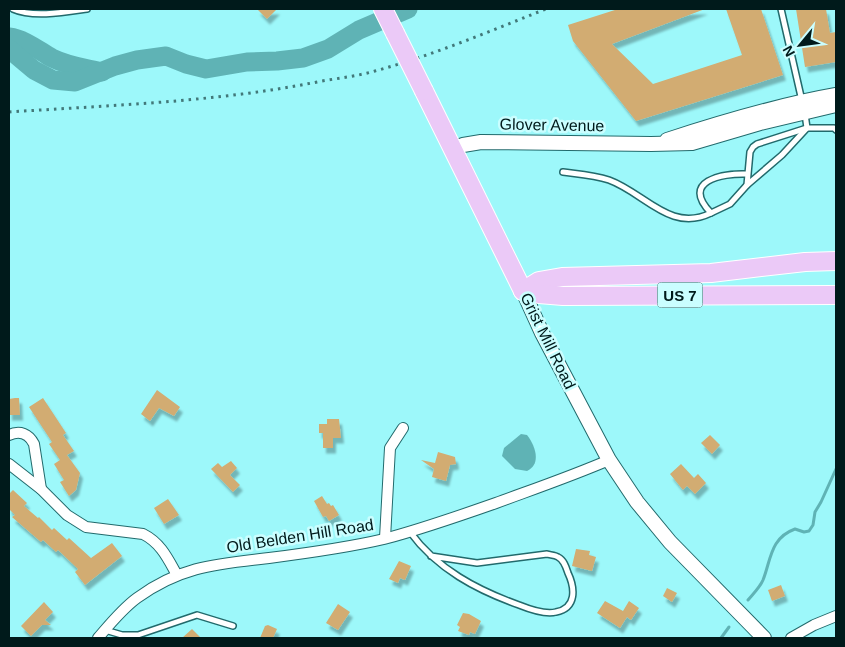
<svg xmlns="http://www.w3.org/2000/svg" width="845" height="647" font-family="Helvetica,sans-serif">
<defs>
<filter id="shadow"><feDropShadow dx="3" dy="5.5" stdDeviation="1" flood-color="#0004"/></filter>
</defs>
<rect width="100%" height="100%" fill="#9df8fa"/>
<path fill="#5fb3b5" d="M521,434L527,435C535,445 542,464 527,471L515,469L502,456L504,448Z"/>
<g fill="none" stroke-linecap="round" stroke-linejoin="round">
<g stroke="#5fb3b5" stroke-width="3">
<path d="M748,600C753,594 760,587 763,580C771,560 770,538 795,529L804,532L809,531L813,525L815,512L821,502L836,469"/>
<polyline points="721,638 729,627"/>
</g>
<g stroke="#5fb3b5" stroke-width="19">
<path d="M9,37C25,39 38,50 52,58C68,66 85,68 102,72"/>
<polyline points="9,49 34,70 53,80 75,82 115,66 137,60 166,56 186,64 206,69 247,62 277,61 303,58 328,49 359,30 408,9"/>
</g>
</g>
<g fill="#d2ac72" filter="url(#shadow)">
<polygon points="257,9 277,9 267,19"/>
<polygon points="618,9 705,9 612,44 653,84 742,55 726,9 761,9 783,75 636,121 573,41 568,25"/>
<polygon points="796,9 826,9 830,33 836,32 836,62 805,67"/>
<polygon points="157,390 180,407 174,416 159,408 150,421 141,414"/>
<polygon points="15,398 19,398 20,415 9,415 9,399"/>
<polygon points="43,398 66,433 63,435 74,451 67,455 80,473 76,490 69,496 60,482 64,480 54,464 60,460 49,444 52,442 29,407"/>
<polygon points="327,419 339,419 341,438 333,438 333,448 323,448 323,433 319,433 319,424 327,424"/>
<polygon points="710,435 720,445 712,454 701,443"/>
<polygon points="438,452 455,457 456,464 450,465 446,481 432,477 434,469 421,460 435,463"/>
<polygon points="231,461 237,468 230,475 240,485 233,492 211,469 218,463 222,467"/>
<polygon points="681,464 694,478 698,474 706,483 695,494 687,486 683,490 670,474"/>
<polygon points="13,490 27,503 24,506 38,518 39,517 52,530 54,528 67,540 69,538 91,558 112,543 122,556 85,585 75,572 78,569 58,550 56,552 43,540 41,542 12,517 15,515 9,509 9,494"/>
<polygon points="322,496 327,504 329,503 331,506 333,505 339,515 329,521 326,516 323,517 314,501"/>
<polygon points="168,499 179,515 164,524 154,508"/>
<polygon points="576,549 590,551 589,555 596,557 592,571 572,566"/>
<polygon points="399,561 411,566 405,580 400,578 398,583 389,579"/>
<polygon points="781,585 785,596 772,601 768,590"/>
<polygon points="667,588 677,593 672,602 663,596"/>
<polygon points="605,601 623,611 629,601 639,608 631,620 627,617 620,628 597,613"/>
<polygon points="44,602 53,612 45,620 51,625 42,625 31,636 21,626"/>
<polygon points="338,604 350,612 338,630 326,623"/>
<polygon points="463,613 469,614 481,621 475,634 470,632 469,635 458,631 460,627 457,625"/>
<polygon points="268,625 277,629 273,638 260,638 265,626"/>
<polygon points="192,629 201,638 182,638"/>
</g>
<g fill="none" stroke-linecap="round" stroke-linejoin="round">
<defs>
<g id="lane">
<path d="M13,9C33,18 66,12 87,9"/>
<polyline points="781,9 802,101"/>
<path d="M563,172C578,174 594,175 609,180C645,193 670,233 711,213"/>
<path d="M747,174C722,173 680,181 711,213L730,204L747,185L750,152L753,147L757,144L807,128H834L836,130"/>
<polyline points="747,185 782,155 807,128 805,114"/>
<path d="M410,532C437,569 477,590 519,605C529,609 545,615 556,612C577,608 575,588 568,573C566,567 564,560 558,557C555,555 550,555 547,554L477,563L431,556"/>
<polyline points="105,630 122,635 138,635 197,615 233,626"/>
</g>
<g id="street">
<path d="M9,435C20,430 29,434 34,444L41,489"/>
<path d="M9,464L41,489L67,515L86,527L143,534C161,543 168,559 177,575"/>
<polyline points="385,538 390,448 403,428"/>
<path d="M98,638C110,624 122,609 137,598C181,566 217,564 269,558C308,553 346,548 384,539C422,529 459,516 496,503C534,489 572,476 609,460"/>
<polyline points="791,638 814,625 836,616"/>
</g>
<g id="secondary">
<path d="M667,140C722,122 779,105 836,95"/>
<polyline points="453,149 463,145 481,142 651,144 692,143 760,123 836,105"/>
<polyline points="523,291 542,333 609,460 637,502 670,542 764,638"/>
</g>
<g id="highway">
<polyline points="383,9 395,33"/>
<polyline points="424,91 523,291"/>
<polyline points="523,291 539,281 562,277 711,273 805,262 836,261"/>
<polyline points="523,291 539,294 563,296 836,295"/>
</g>
</defs>
<use href="#lane" stroke="#226a6c" stroke-width="8"/>
<use href="#street" stroke="#226a6c" stroke-width="12"/>
<use href="#secondary" stroke="#226a6c" stroke-width="16"/>
<use href="#highway" stroke="#fff" stroke-width="20"/>
<use href="#lane" stroke="#fff" stroke-width="5"/>
<use href="#street" stroke="#fff" stroke-width="10"/>
<use href="#secondary" stroke="#fff" stroke-width="14"/>
<use href="#highway" stroke="#ebc9f7" stroke-width="18"/>
<path stroke="#427879" stroke-width="3" stroke-dasharray="2.5 5" stroke-linecap="butt" d="M9,112C114,105 219,102 322,81C340,78 358,76 375,71C434,55 490,31 546,9"/>
<defs>
<polyline id="highway-bridge" points="395,33 424,91"/>
</defs>
<use href="#highway-bridge" stroke="#fff" stroke-width="20" stroke-linecap="butt"/>
<use href="#highway-bridge" stroke="#ebc9f7" stroke-width="18"/>
</g>
<g text-anchor="middle" dominant-baseline="central" stroke-width="5" stroke-linejoin="round" paint-order="stroke">
<rect fill="#cafeff" stroke="#3d5e5f" stroke-width="1" x="657.5" y="282.5" width="45" height="25" rx="4"/>
<g font-size="15" font-weight="bold" fill="#001a1b">
<text x="680" y="295">US 7</text>
</g>
<g font-size="16" fill="#001a1b" stroke="#cafeff">
<text transform="translate(552 125) rotate(1)">Glover Avenue</text>
<text transform="translate(548 341) rotate(64)">Grist Mill Road</text>
<text transform="translate(300 536) rotate(-9)">Old Belden Hill Road</text>
</g>
</g>
<rect width="845" height="647" fill="none" stroke="#001a1b" stroke-width="20"/>
<g transform="translate(800 45) rotate(241)" stroke="#cafeff" stroke-width="4" paint-order="stroke">
<path d="M0-4L9 19L0 12L-9 19Z" fill="#001a1b"/>
<text y="-8" font-size="14" font-weight="bold" text-anchor="middle" fill="#001a1b">N</text>
</g>
</svg>
